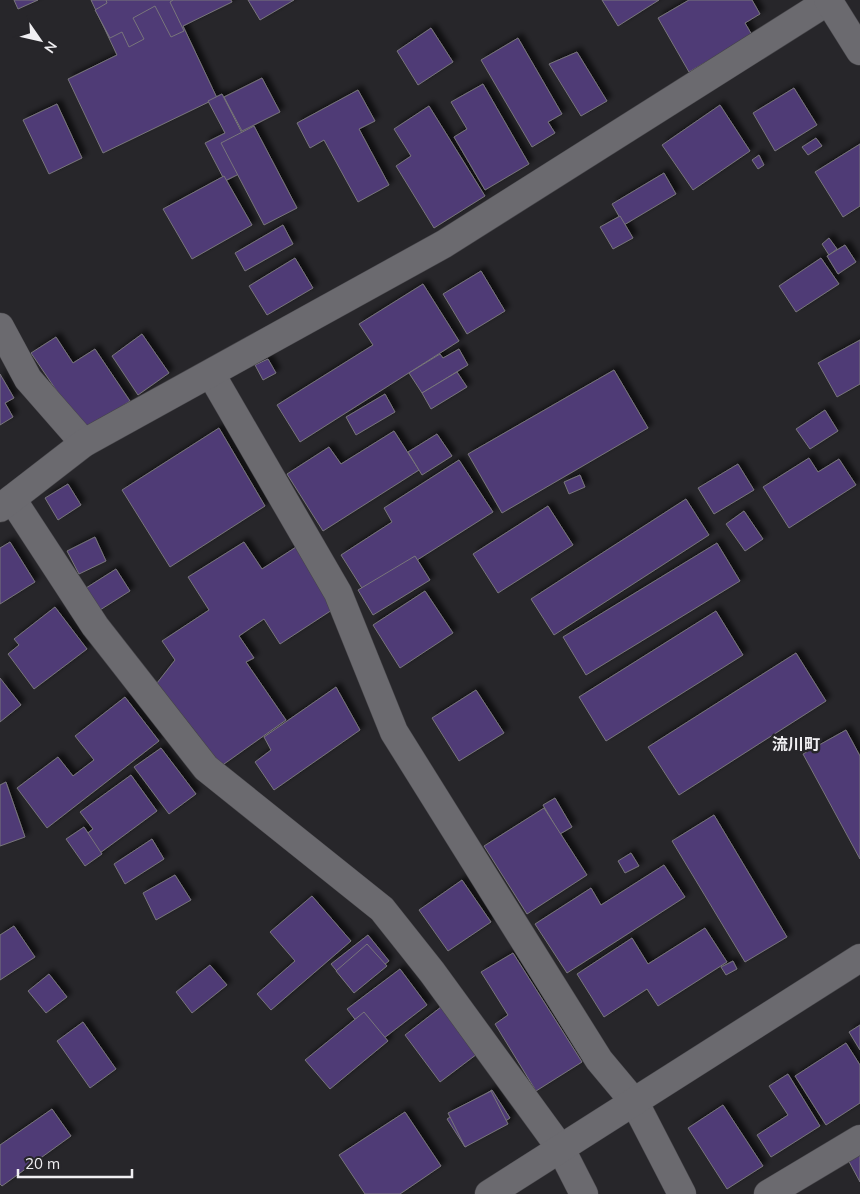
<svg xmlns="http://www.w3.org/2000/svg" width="860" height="1194" font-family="Mulish,'Noto Sans JP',sans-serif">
<defs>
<filter id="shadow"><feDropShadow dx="4.5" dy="-4.5" stdDeviation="2.5" flood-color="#0009"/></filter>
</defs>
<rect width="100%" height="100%" fill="#27262a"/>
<g fill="#4f3a76" stroke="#78767b" filter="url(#shadow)">
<polygon points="14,0 38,0 18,9"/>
<polygon points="91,0 231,0 232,2 183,26 217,98 103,153 68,79 117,55"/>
<polygon points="106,0 173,0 170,2 184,31 171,37 155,6 133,18 144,39 129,47 122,32 110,38 95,10 107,3"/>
<polygon points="248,0 294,0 260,20"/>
<polygon points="602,0 659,0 618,26"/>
<polygon points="689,0 752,0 760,14 745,23 752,35 689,72 658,18"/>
<polygon points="431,28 453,62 418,85 397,51"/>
<polygon points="518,38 562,114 548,122 555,133 532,147 481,60"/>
<polygon points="577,52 607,101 581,116 549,64"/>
<polygon points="262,78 280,112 242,131 224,97"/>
<polygon points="483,84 529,164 485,190 454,137 467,129 451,102"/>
<polygon points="794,88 817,125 775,151 753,113"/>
<polygon points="358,90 375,121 359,129 389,185 358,202 324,140 310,148 297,123"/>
<polygon points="222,94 246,141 229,150 241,173 225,181 205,143 225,133 208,101"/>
<polygon points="57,104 82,158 49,174 23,120"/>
<polygon points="720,105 750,151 693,190 662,145"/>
<polygon points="429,106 485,196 434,228 396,166 411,156 394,129"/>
<polygon points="254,126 297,208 264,225 221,143"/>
<polygon points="816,138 822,146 808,155 802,147"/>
<polygon points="860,144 860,206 843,217 815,172"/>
<polygon points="759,155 764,165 758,169 752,160"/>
<polygon points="664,173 676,194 624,225 612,204"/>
<polygon points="224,176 252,225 192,259 163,209"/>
<polygon points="620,216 633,238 613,249 600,227"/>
<polygon points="283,225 293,244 245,271 235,253"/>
<polygon points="829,238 837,249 829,255 822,244"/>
<polygon points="845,245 856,262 838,274 827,256"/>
<polygon points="295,258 313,288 267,315 249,286"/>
<polygon points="821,258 839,284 796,312 779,286"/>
<polygon points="481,271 505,311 467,334 443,294"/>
<polygon points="423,284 459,341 300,442 277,405 373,345 359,324"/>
<polygon points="142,334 169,373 138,395 112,356"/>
<polygon points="56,337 73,363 95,349 130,401 84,431 31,353"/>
<polygon points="860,340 860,384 837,397 818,363"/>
<polygon points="459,349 468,365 422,393 409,373 440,354 443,358"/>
<polygon points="268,359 276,373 263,380 255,365"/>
<polygon points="614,370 648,428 502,513 468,454"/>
<polygon points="457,372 467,387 431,409 422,393"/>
<polygon points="0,374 14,398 5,403 13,417 0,425"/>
<polygon points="385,394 395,412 356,435 346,417"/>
<polygon points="825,410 838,431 810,449 796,429"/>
<polygon points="219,428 265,506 170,567 122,490"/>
<polygon points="394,431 419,470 323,531 287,474 329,447 341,464"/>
<polygon points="437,434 452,456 422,475 408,452"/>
<polygon points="809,458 818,472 839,459 856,485 789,528 763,487"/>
<polygon points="459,460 493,512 365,593 341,555 392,522 384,508"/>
<polygon points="738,464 754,490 714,514 698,488"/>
<polygon points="580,475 585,487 569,494 564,482"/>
<polygon points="68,484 81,505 58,520 45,498"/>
<polygon points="686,499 709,535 554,635 531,599"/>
<polygon points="548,506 573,545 498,593 473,554"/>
<polygon points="744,511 763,539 745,551 726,524"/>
<polygon points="95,537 106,561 79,574 67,551"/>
<polygon points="10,542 35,582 0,604 0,548"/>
<polygon points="244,542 262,569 296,547 335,608 280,644 264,619 239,636 254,658 246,662 286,720 217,769 157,683 175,660 162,641 209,610 188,577"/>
<polygon points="717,543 740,581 586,675 563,637"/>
<polygon points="415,556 430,580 373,615 358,590"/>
<polygon points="116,569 130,591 100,610 86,588"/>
<polygon points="425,591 453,633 400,668 373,625"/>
<polygon points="55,607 87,649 34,689 8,654 19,645 14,639"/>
<polygon points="716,611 743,655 606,741 579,697"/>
<polygon points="796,653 826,701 679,795 648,747"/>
<polygon points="0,678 21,705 0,722"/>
<polygon points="336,687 360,730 274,790 255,762 271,750 264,737"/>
<polygon points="476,690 504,733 459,761 432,718"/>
<polygon points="125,697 159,741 47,828 17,788 58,757 73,776 94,760 75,736"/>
<polygon points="846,730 860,756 860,859 803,754"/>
<polygon points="161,748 196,794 169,814 134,767"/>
<polygon points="131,775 157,811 85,864 72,845 93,829 80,812"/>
<polygon points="6,782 25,837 0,846 0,785"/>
<polygon points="555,798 572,827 560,834 543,805"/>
<polygon points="544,808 587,875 527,914 484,846"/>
<polygon points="714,815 787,937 745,962 672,841"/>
<polygon points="84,827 102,854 85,866 66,839"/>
<polygon points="152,839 164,859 125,884 114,864"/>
<polygon points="631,853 639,866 625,873 618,861"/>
<polygon points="664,865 685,897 567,973 535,924 591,888 601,905"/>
<polygon points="175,875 191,900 156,920 143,893"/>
<polygon points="462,880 491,922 448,951 419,910"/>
<polygon points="312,896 351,941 271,1010 257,994 295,961 270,932"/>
<polygon points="14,926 35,957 0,980 0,935"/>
<polygon points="705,928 727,962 658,1006 647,989 604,1017 577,974 632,938 648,964"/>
<polygon points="368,935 389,961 352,990 331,964"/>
<polygon points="367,944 387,966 354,993 336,971"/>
<polygon points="513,953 582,1062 536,1091 495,1024 508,1015 481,972"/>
<polygon points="733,961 737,969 726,975 721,967"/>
<polygon points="210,965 227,985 192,1013 176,992"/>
<polygon points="400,969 427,1005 375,1045 347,1009"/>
<polygon points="49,974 67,997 46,1013 28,991"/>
<polygon points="441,1007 477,1054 440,1082 405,1035"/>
<polygon points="364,1012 388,1041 330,1089 305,1060"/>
<polygon points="83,1022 116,1069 90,1088 57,1041"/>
<polygon points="860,1025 860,1050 849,1032"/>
<polygon points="846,1043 860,1065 860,1103 826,1125 795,1076"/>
<polygon points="788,1074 820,1126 771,1157 757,1135 788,1115 769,1086"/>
<polygon points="492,1090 510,1118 465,1147 447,1119"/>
<polygon points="491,1091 508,1124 465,1147 448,1113"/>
<polygon points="723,1105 763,1166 727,1189 688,1128"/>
<polygon points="52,1109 71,1136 2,1186 0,1184 0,1145"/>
<polygon points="405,1112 441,1166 400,1194 365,1194 339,1155"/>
<polygon points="860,1148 860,1182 846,1156"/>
</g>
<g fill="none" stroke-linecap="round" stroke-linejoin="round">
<defs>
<g id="minor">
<polyline points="0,327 28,379 84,443"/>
<polyline points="211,374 338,593 394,732 599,1060 635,1103 682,1194"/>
<polyline points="12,499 95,626 206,768 382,909 432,972 561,1149 584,1194"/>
<polyline points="0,508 84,443 444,244 830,0"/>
<polyline points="768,1194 860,1139"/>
</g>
<polyline id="tertiary" points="489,1194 860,958"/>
<polyline id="secondary" points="828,0 860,51"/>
</defs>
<use href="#minor" stroke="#464549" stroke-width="29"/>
<use href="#tertiary" stroke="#464549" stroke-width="29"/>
<use href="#secondary" stroke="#464549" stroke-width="29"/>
<use href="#minor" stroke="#6b6a6f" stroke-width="28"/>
<use href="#tertiary" stroke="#6b6a6f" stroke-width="28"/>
<use href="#secondary" stroke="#6b6a6f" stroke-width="28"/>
</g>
<g text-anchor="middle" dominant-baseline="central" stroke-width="5" stroke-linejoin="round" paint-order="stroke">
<g font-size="16" font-weight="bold" fill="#f0eff2" stroke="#27262a">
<text x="796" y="744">流川町</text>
</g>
</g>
<g transform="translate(40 40) rotate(124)" stroke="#27262a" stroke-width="4" paint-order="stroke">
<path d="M0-4L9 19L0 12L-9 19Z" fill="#f0eff2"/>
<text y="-8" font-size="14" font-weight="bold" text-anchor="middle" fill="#f0eff2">N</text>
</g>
<path d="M18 1169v8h114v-8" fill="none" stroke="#f0eff2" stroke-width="2.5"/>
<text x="25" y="1169" font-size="15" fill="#f0eff2" stroke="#27262a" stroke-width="4" paint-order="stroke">20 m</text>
</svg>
